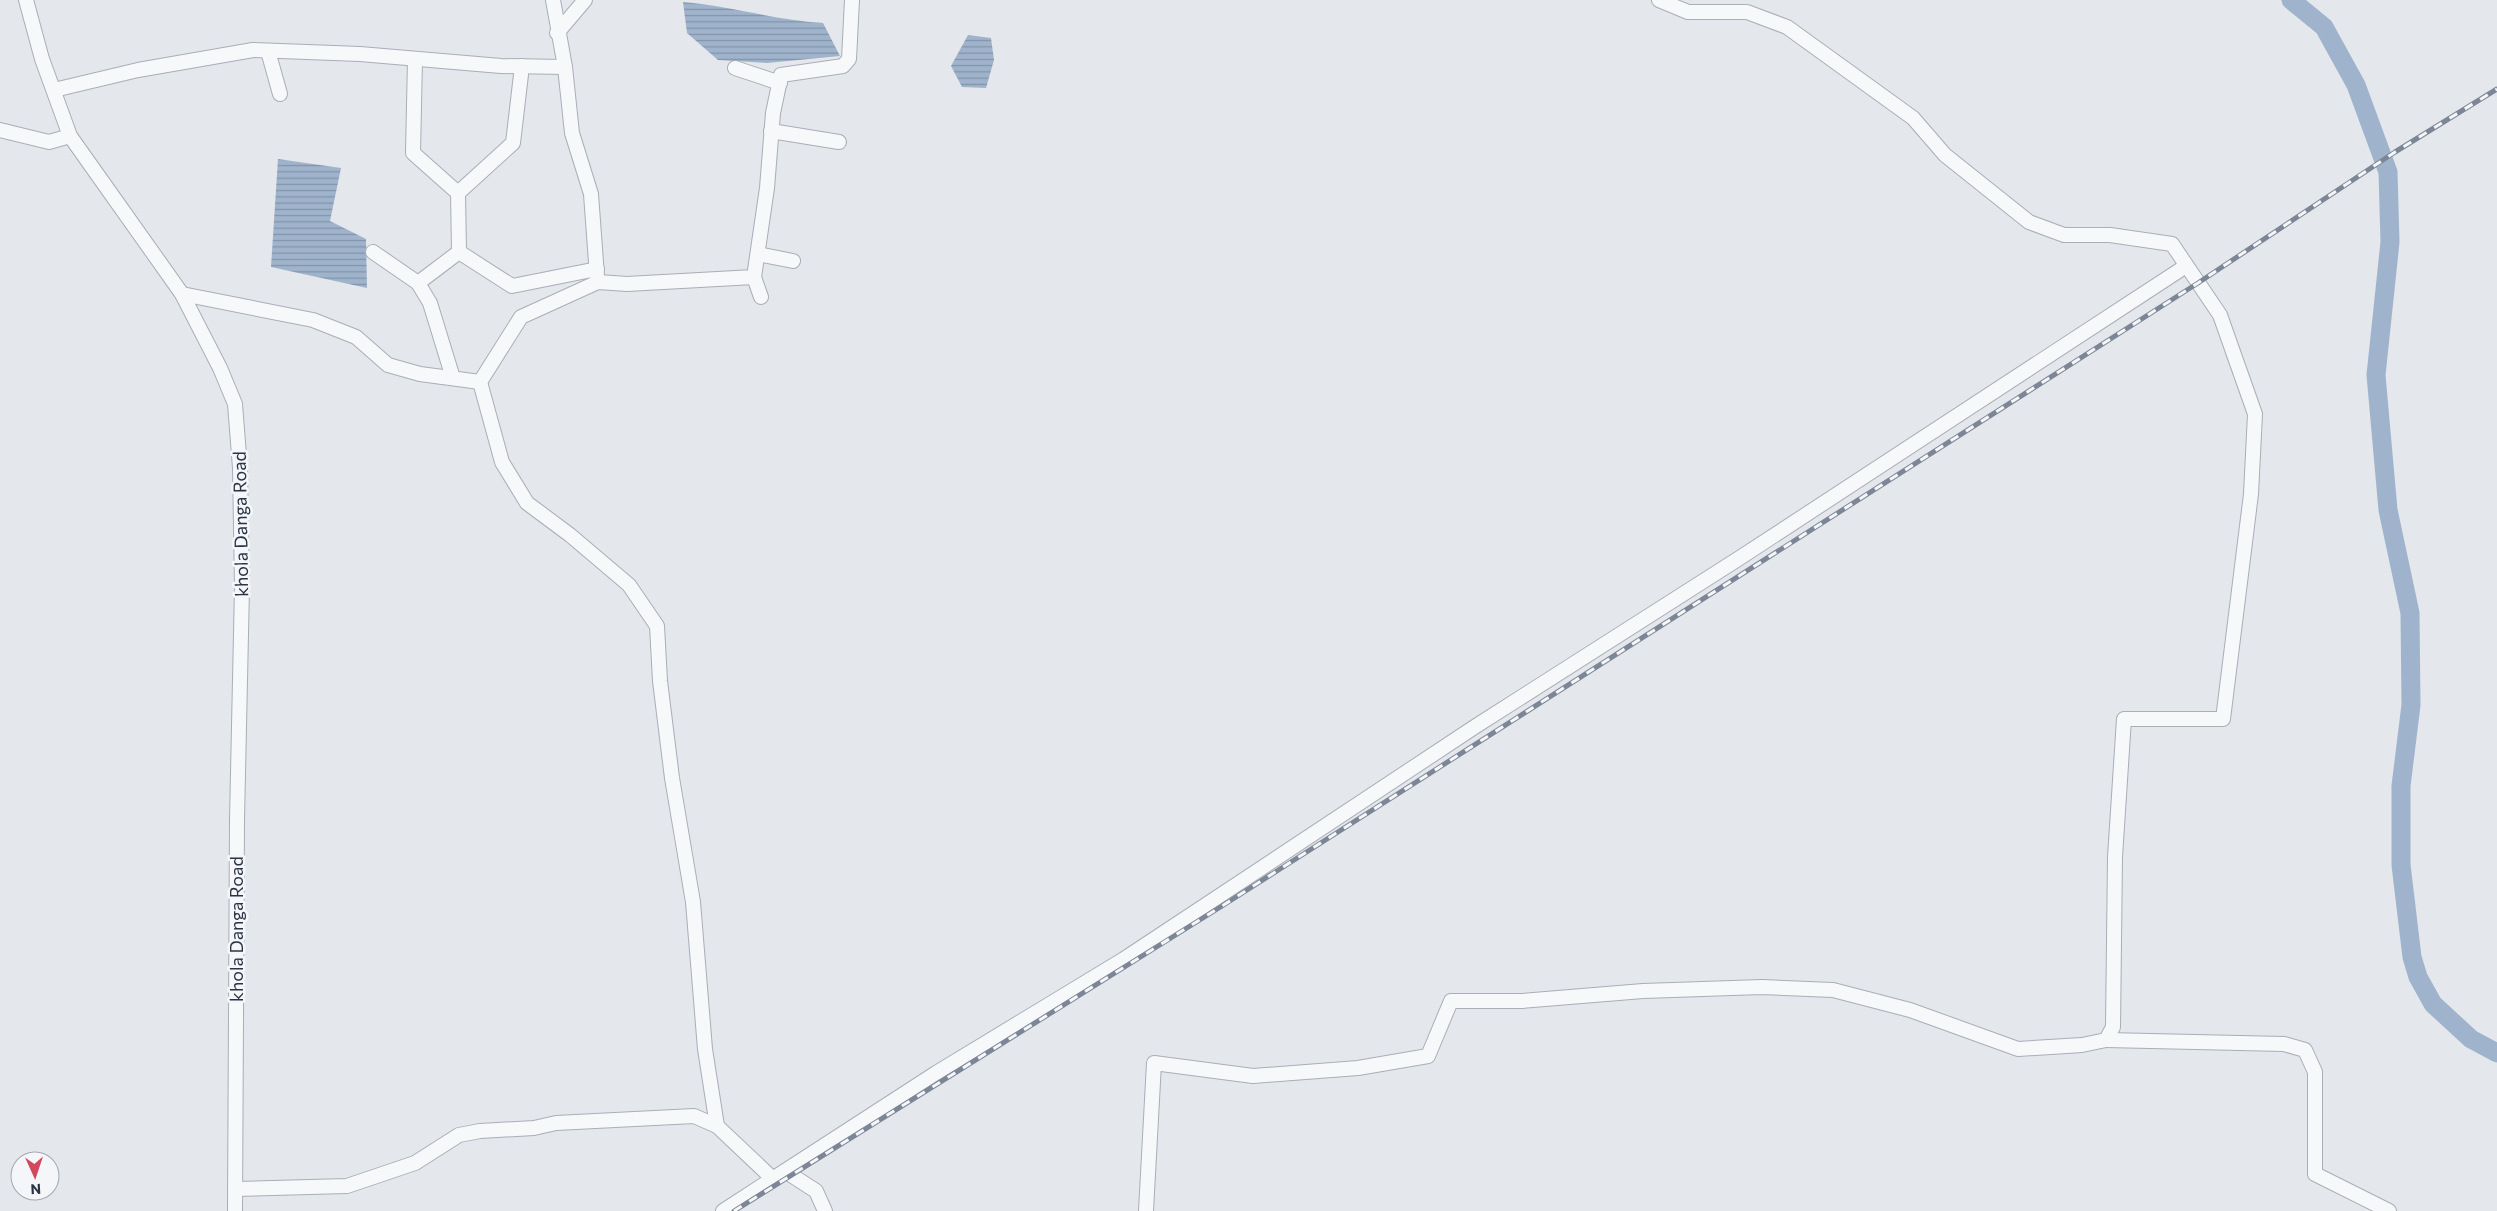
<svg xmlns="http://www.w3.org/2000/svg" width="2497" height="1211" font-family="Commissioner,sans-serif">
<defs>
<pattern id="water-rules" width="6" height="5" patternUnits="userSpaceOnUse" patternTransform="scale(1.25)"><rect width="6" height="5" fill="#9fb4cc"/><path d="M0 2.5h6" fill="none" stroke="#8293a7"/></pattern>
</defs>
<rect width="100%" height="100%" fill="#e4e7ec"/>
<g fill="url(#water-rules)">
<path d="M683,2C730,6 775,20 823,23L840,56L767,63L718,60L687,33Z"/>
<polygon points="968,35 991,38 994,60 986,88 962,87 951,66"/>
<polygon points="278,159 341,168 330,221 366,239 367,288 271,267"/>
</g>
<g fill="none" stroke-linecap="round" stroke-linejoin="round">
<polyline stroke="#9fb4cc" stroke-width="19" points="2291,0 2324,27 2356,85 2388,172 2390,242 2376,375 2388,510 2410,613 2411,705 2401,786 2401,865 2412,957 2418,977 2433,1004 2471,1039 2497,1053"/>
<defs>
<g id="minor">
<polyline points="26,0 42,59 70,136 182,294 220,368 235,404 240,468 242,587 237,820 235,1211"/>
<polyline points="553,0 565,67 572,133 591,194 597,276"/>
<polyline points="557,33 585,0"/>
<polyline points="268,51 280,94"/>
<polyline points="415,59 413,153 458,193"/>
<polyline points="522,66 513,143 458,193 459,252 512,286 597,269"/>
<polyline points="735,68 780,83"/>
<polyline points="54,90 138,70 253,50 360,54 501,66 565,67"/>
<polyline points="0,130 49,142 70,136"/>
<polyline points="771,131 839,142"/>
<polyline points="373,252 418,283"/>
<polyline points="758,254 793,261"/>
<polyline points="754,277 761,297"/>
<polyline points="182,294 313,320 356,337 388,365 420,374 480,382 521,317 598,282 627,284 754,277 767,188 773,113 781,75 843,66 849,59 852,0"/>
<polyline points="453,378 430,303 418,283 459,252"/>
<polyline points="480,382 502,462 527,503 570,535 629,585 657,626 660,681 672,778 693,902 705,1049 717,1126 773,1179"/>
<polyline points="2106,1040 2284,1044 2305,1050 2315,1072 2315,1174 2389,1211"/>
<polyline points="785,1171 816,1191 825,1211"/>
<polyline points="235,1189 347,1186 415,1163 459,1135 480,1131 534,1128 556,1123 694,1116 717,1126"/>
<polyline points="723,1211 936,1073 1124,959 1476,726 1738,559 2186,266"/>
<polyline points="1146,1211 1154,1063 1253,1076 1358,1068 1428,1056 1451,1001 1522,1001 1643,991 1762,987 1833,990 1910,1010 2018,1049 2082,1045 2106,1040 2113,1027 2115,857 2124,719 2223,719 2251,494 2255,414 2220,315 2172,244 2110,235 2064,235 2029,222 1945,155 1913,118 1787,27 1747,12 1688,12 1659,0"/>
</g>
</defs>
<use href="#minor" stroke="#a9aeb7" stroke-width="16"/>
<use href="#minor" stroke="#f7f8fa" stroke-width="14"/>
<defs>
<polyline id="rail" points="734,1211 1222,906 2198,283 2395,152 2497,89"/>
</defs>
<use href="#rail" stroke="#7d8696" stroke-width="5"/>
<use href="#rail" stroke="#f4f6f9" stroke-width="3" stroke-dasharray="9" stroke-linecap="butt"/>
</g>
<g text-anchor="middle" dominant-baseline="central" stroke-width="5" stroke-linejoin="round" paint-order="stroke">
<g font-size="18" fill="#2b3445" stroke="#f4f6f9">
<text transform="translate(240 524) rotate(-91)">khola Danga Road</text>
<text transform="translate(236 929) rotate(-90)">khola Danga Road</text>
</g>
</g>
<g transform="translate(35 1176) rotate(177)"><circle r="24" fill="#f4f6f9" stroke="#a4a8b1"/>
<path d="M0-4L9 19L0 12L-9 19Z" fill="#d1495b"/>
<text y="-8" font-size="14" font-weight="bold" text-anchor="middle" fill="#2b3445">N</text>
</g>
</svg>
